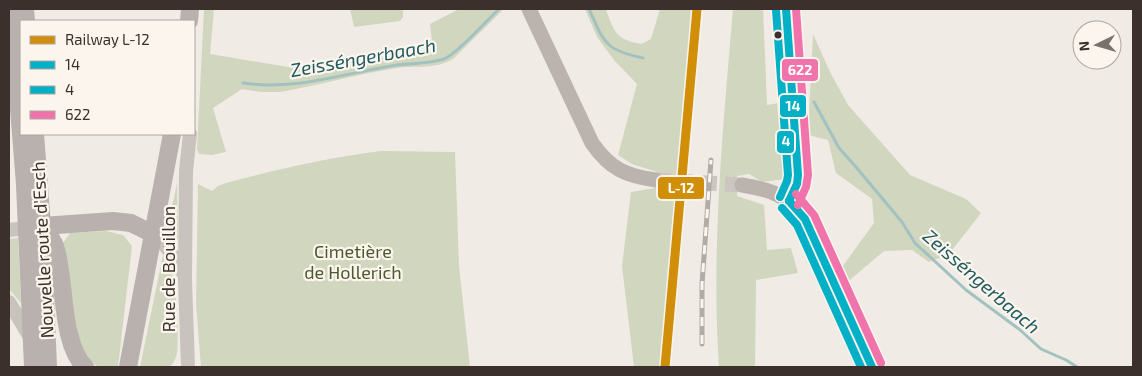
<svg xmlns="http://www.w3.org/2000/svg" width="1142" height="376" font-family="'Exo 2',sans-serif">
<rect width="100%" height="100%" fill="#f0ebe5"/>
<g fill="#d1d6bf">
<path d="M204,9H214L210,54L294,68L433,50L430,24L459,9H504L453,59C433,70 418,65 397,68C358,74 319,85 280,92H261L242,89L213,108L226,152L212,155L199,154L197,149Z"/>
<polygon points="350,9 403,9 403,17 400,21 354,27"/>
<path d="M585,9H606C614,32 616,40 642,44L651,39L660,9H692L660,367H634L622,266L631,192L655,188L657,172L632,164L618,155L637,84L614,60L597,37Z"/>
<path d="M733,9H763L767,105L779,103L785,179L762,182L749,174L737,176V196L764,205L767,250L791,248L798,273L756,280L755,367H719C711,247 723,128 733,9Z"/>
<polygon points="813,34 830,72 848,105 910,175 966,199 981,213 949,254 929,262 912,250 884,251 845,284 840,270 874,223 872,199 836,173 828,140 808,135"/>
<path d="M381,151L455,152L459,266L470,367H201L196,304L198,184L212,191L218,186L226,183C278,169 327,158 381,151Z"/>
<polygon points="177,183 178,239 176,241 167,231"/>
<polygon points="106,231 123,235 132,246 118,367 98,367 91,362 79,342 63,243 70,233"/>
<polygon points="18,238 21,303 9,289 9,239"/>
<path d="M163,255C177,266 179,335 177,353C176,359 173,363 170,367H140Z"/>
</g>
<g fill="none" stroke-linecap="round" stroke-linejoin="round">
<g stroke="#a1c2c1" stroke-width="3">
<path d="M589,9C604,42 604,50 643,58"/>
<path d="M243,83C295,91 345,73 397,65C410,63 434,64 446,58C461,50 485,22 499,9"/>
<polyline points="814,102 839,148 856,167 902,222 915,243 966,290 1019,329 1041,349 1066,360 1077,367"/>
</g>
<polyline stroke="#ccc6c0" stroke-width="15" stroke-dasharray="15 8" stroke-linecap="butt" points="656,180 742,185"/>
<g stroke="#c9c3be" stroke-width="14">
<polyline points="786,9 791,91 798,175 797,184 789,201"/>
<polyline points="9,230 35,227"/>
<path d="M153,234C167,246 176,257 183,273"/>
<polyline points="9,302 31,339"/>
<polyline points="188,367 185,279 186,171 190,134"/>
</g>
<g stroke="#bab3ae" stroke-width="15">
<path d="M529,9L592,143C610,169 626,176 656,180"/>
<path d="M742,185C776,191 783,194 805,219L872,367"/>
</g>
<g stroke="#b8b1ad" stroke-width="18">
<polyline points="11,9 25,184 33,367"/>
<polyline points="25,9 26,21"/>
<polyline points="189,21 190,9"/>
<polyline points="35,134 42,226 48,367"/>
<polyline points="42,226 113,221 131,223 153,234"/>
<path d="M42,227C46,233 53,240 55,246C66,280 60,342 85,367"/>
<polyline points="128,367 172,134"/>
</g>
<defs>
<polyline id="rail" points="702,344 702,284 711,160"/>
</defs>
<use href="#rail" stroke="#b1aca8" stroke-width="5"/>
<use href="#rail" stroke="#fbf5ee" stroke-width="3" stroke-dasharray="9" stroke-linecap="butt"/>
<defs>
<g id="bus-1">
<polyline points="786,9 798,175 797,184 789,201"/>
<polyline points="789,201 805,219 872,367"/>
</g>
<g id="bus-2">
<polyline points="776,10 788,175 787,181 780,197"/>
<polyline points="782,208 797,225 861,367"/>
</g>
<g id="bus-3">
<polyline points="796,9 808,175 806,187 798,205"/>
<polyline points="796,194 814,215 881,363"/>
</g>
</defs>
<use href="#bus-1" stroke="#fbf5ee" stroke-width="11"/>
<use href="#bus-2" stroke="#fbf5ee" stroke-width="11"/>
<use href="#bus-3" stroke="#fbf5ee" stroke-width="11"/>
<use href="#bus-1" stroke="#03b0c6" stroke-width="8"/>
<use href="#bus-2" stroke="#03b0c6" stroke-width="8"/>
<use href="#bus-3" stroke="#f173ac" stroke-width="8"/>
<defs>
<polyline id="rail-1" points="665,367 697,9"/>
</defs>
<use href="#rail-1" stroke="#fbf5ee" stroke-width="12"/>
<use href="#rail-1" stroke="#d18e09" stroke-width="9"/>
</g>
<circle fill="#3b302b" stroke="#fbf5ee" stroke-width="2" cx="778" cy="35" r="4.5"/>
<g text-anchor="middle" dominant-baseline="central" stroke-width="4.5" stroke-linejoin="round" paint-order="stroke">
<g font-size="18" fill="#3b302b" stroke="#fbf5ee">
<text transform="translate(42 250) rotate(-93)">Nouvelle route d'Esch</text>
<text transform="translate(168 269) rotate(-90)">Rue de Bouillon</text>
</g>
<g font-size="18" fill="#4a5a2e" stroke="#fbf5ee">
<text x="353" y="251">Cimetière<tspan x="353" dy="21">de Hollerich</tspan></text>
</g>
<g font-size="19" font-style="italic" fill="#1f5a5e" stroke="#fbf5ee">
<text transform="translate(363 57) rotate(-10)">Zeisséngerbaach</text>
<text transform="translate(982 281) rotate(41)">Zeisséngerbaach</text>
</g>
</g>
<g stroke="#fbf5ee" stroke-width="2">
<rect x="781" y="58" width="38" height="24" rx="5" fill="#f173ac"/>
<rect x="779" y="94" width="28" height="24" rx="5" fill="#03b0c6"/>
<rect x="776" y="130" width="19" height="24" rx="5" fill="#03b0c6"/>
<rect x="657" y="176" width="48" height="24" rx="5" fill="#d18e09"/>
</g>
<g font-size="14" text-anchor="middle" font-weight="bold" fill="#fff">
<text x="800" y="75">622</text>
<text x="793" y="111">14</text>
<text x="786" y="146">4</text>
<text x="681" y="193">L-12</text>
</g>
<rect width="1142" height="376" fill="none" stroke="#3b302b" stroke-width="20"/>
<rect x="20" y="20" width="175" height="115" fill="#fbf5ee" stroke="#aea6a0"/>
<rect x="30" y="36" width="25" height="8" fill="#d18e09" stroke="#aea6a0"/>
<text x="65" y="45" font-size="15" fill="#3b302b">Railway L-12</text>
<rect x="30" y="61" width="25" height="8" fill="#03b0c6" stroke="#aea6a0"/>
<text x="65" y="70" font-size="15" fill="#3b302b">14</text>
<rect x="30" y="86" width="25" height="8" fill="#03b0c6" stroke="#aea6a0"/>
<text x="65" y="95" font-size="15" fill="#3b302b">4</text>
<rect x="30" y="111" width="25" height="8" fill="#f173ac" stroke="#aea6a0"/>
<text x="65" y="120" font-size="15" fill="#3b302b">622</text>
<g transform="translate(1097 45) rotate(265)"><circle r="24" fill="#fbf5ee" stroke="#aea6a0"/>
<path d="M0-4L9 19L0 12L-9 19Z" fill="#7a716c"/>
<text y="-8" font-size="14" font-weight="bold" text-anchor="middle" fill="#3b302b">N</text>
</g>
</svg>
